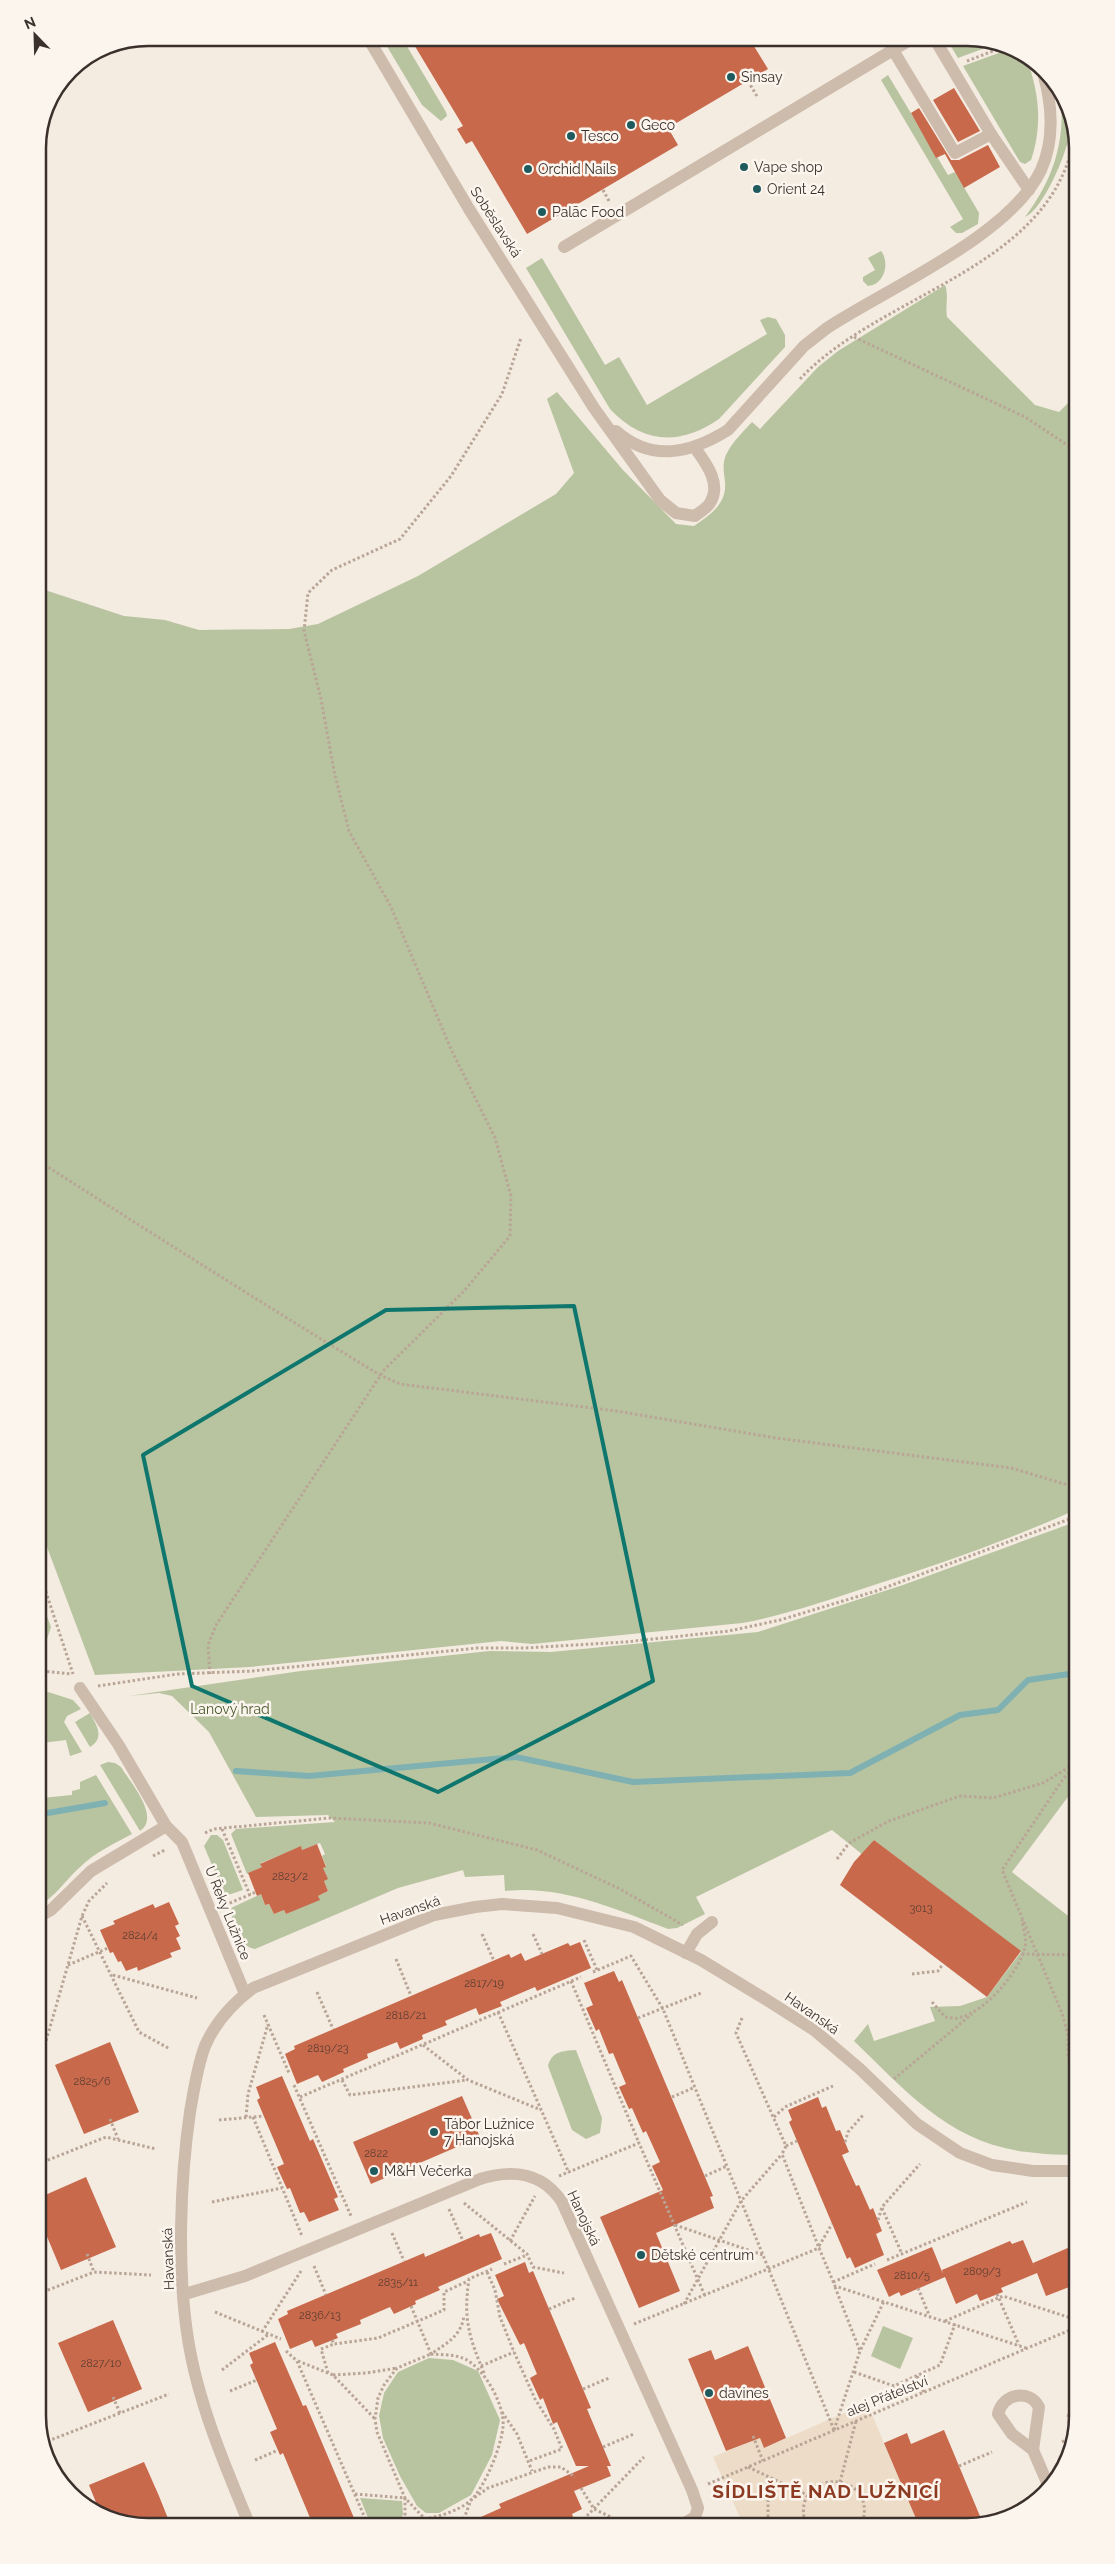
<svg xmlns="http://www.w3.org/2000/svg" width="1115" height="2564" font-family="Raleway,sans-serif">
<rect width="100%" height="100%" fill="#f4ebe1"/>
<g fill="#b8c4a0">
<polygon points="382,38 402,38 446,112 447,116 441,121 422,105"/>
<polygon points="946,38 974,38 993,45 958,58"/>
<path d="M1007,50L1026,57C1039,92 1043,124 1031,160L1025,164L1020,162L963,66Z"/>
<polygon points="888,75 948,175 955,172 979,213 978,224 962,233 956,233 950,227 963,219 881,80"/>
<path d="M1061,99C1065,103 1071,109 1072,115C1075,137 1045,209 1025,217C1052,181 1065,144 1061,99Z"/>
<path d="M881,251C890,262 885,285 868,286L863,281V277L875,270L868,258Z"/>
<path d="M542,258L605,365L619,357L647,405L767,334L760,320L768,317L776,319L785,335V347L719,419C680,446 643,444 610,409L526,268Z"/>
<path d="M945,285C949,295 945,307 947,317L1035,405L1059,412L1072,399L1075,1510C1009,1540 940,1564 871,1586C828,1600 786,1615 742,1623L532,1644L501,1641L250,1667L95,1675L41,1531L39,588L124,616L165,620L199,630L289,629L318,624L418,576L556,494L574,473L547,399L557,392L623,470L676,524L694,526C710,515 727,504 725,482C724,472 722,464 726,455C732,442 743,432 752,422L760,429L818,367L838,351Z"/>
<path d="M1075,1522L1076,1786L1012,1872L1076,1922L1077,2154C1061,2156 1044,2154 1027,2152C950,2143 907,2092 854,2041L868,2024L874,2041L935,2021L930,2007L960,2006L987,1997L1021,1952L874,1840L863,1855L832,1830L696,1897L705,1914L677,1928L668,1929C615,1909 562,1885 505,1891L504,1875L465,1877L463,1870L398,1888L255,1949C239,1947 234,1922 229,1909L261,1894L265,1905L269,1904L274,1914L284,1910L286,1914L319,1899L318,1896L328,1891L324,1881L323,1868L326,1866L322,1856L325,1854L320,1843L302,1850L301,1847L261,1863L262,1867L247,1874L231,1834L236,1829L335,1822L328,1815L256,1817L209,1732L172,1696L159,1693L129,1696L301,1671L490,1651L551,1652L758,1632L903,1585Z"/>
<polygon points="41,1600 51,1627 42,1654 41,1654"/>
<polygon points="42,1690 73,1700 81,1709 67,1716 64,1722 82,1752 70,1756 66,1740 42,1743"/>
<path d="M90,1713C97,1726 105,1738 90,1747L75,1722Z"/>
<path d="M108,1762L115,1763L121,1767C130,1782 161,1817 140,1831L100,1765Z"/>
<path d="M96,1775L132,1834C113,1844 94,1853 79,1868C66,1880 57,1894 42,1904V1798L72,1795V1791L80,1789V1782Z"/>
<polygon points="211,1835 217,1835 223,1840 243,1890 225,1896 204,1846"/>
<path d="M576,2050L602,2118L600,2133L586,2139L572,2130L548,2066C552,2051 563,2051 576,2050Z"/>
<polygon points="883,2326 913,2338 900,2369 871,2356"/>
<polygon points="429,2358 453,2360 478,2371 500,2420 492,2455 471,2495 439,2513 426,2513 417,2506 400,2476 383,2438 379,2416 384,2393 398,2372"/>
<polygon points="360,2498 402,2501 403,2514 399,2525 371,2525"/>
</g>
<polygon fill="#ecdcc8" points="867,2403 917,2521 742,2522 713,2457 749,2442 758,2434 764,2448"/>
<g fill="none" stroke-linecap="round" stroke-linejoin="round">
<g stroke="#7fb0b2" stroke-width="6">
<polyline points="236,1771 309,1776 516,1757 633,1782 850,1773 960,1715 998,1710 1028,1680 1076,1673"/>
<polyline points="42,1814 105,1803"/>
</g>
</g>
<g fill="#c8694b">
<polygon points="410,38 749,38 768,69 668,128 678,145 527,234 472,141 466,144 457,129 463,126"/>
<polygon points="954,88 980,131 958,142 933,100"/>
<polygon points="919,108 951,160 959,160 988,145 1000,167 964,188 945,154 936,158 911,113"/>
<polygon points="874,1840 1021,1951 987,1997 840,1885 854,1862"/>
<polygon points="317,1844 326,1867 323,1868 328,1879 324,1881 328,1891 318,1896 320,1900 286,1914 284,1910 274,1914 269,1904 265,1905 261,1894 257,1896 248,1873 262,1867 260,1864 301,1846 302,1850"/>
<polygon points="169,1902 179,1924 175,1926 180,1936 176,1938 181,1949 170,1953 172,1957 138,1971 137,1967 126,1971 121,1961 118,1962 113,1952 110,1953 100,1930 115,1924 113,1921 153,1904 155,1908"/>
<polygon points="580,1942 591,1968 537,1991 535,1987 500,2002 502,2006 479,2015 476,2008 445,2021 447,2025 422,2035 423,2039 400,2049 397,2042 367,2054 368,2058 343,2069 344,2072 322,2082 318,2075 297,2084 285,2054 295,2049 294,2046 509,1954 511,1958 521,1953 525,1961 568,1943 570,1946"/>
<polygon points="614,1971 619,1982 622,1980 713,2196 710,2197 714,2208 656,2233 680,2291 639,2308 600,2217 663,2190 652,2166 660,2162 646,2131 643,2133 632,2108 629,2109 619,2087 626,2084 613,2053 609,2054 599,2029 596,2031 586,2008 593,2005 584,1983"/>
<polygon points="110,2042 139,2112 84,2134 55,2065"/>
<polygon points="282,2076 310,2141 313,2139 338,2197 334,2199 339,2210 309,2222 304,2212 300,2213 290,2188 287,2189 277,2167 284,2164 257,2100 260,2098 256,2087"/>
<polygon points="462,2096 480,2137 371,2184 353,2142"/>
<polygon points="818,2097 822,2108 826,2106 836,2131 840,2130 849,2152 842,2155 856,2186 859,2185 870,2210 873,2208 882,2231 876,2234 884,2255 855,2268 850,2257 847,2259 789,2122 792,2120 788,2110"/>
<polygon points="86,2177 116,2247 61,2270 43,2227 43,2196"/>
<polygon points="491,2233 502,2259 438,2287 440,2290 415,2301 416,2304 394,2314 390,2307 360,2320 361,2324 336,2334 338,2338 315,2347 312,2340 290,2349 278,2319 288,2314 287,2311 424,2253 425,2257 479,2234 480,2237"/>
<polygon points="1023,2240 1035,2268 1033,2263 1077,2244 1077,2284 1046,2296 1037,2273 1001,2288 1003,2292 980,2301 977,2294 956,2304 945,2277 901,2296 899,2292 889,2297 877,2270 932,2247 943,2274 942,2270 1010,2241 1012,2244"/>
<polygon points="525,2262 529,2273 533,2271 591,2408 587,2409 611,2466 607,2466 611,2476 574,2491 582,2509 572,2514 573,2517 559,2523 465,2524 501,2508 499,2504 589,2466 576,2466 557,2422 553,2424 543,2398 540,2400 530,2378 537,2374 524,2343 520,2345 497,2299 504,2296 495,2275"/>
<polygon points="113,2320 142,2389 88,2412 58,2343"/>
<polygon points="275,2342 303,2406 306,2405 357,2525 313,2525 283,2453 280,2455 270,2432 277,2429 250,2365 253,2363 249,2353"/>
<polygon points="748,2346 786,2438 764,2448 760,2438 726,2451 688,2359 711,2350 715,2360"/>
<polygon points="944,2430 959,2466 982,2521 917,2521 884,2443 907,2433 911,2444"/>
<polygon points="144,2462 159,2496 171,2526 141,2526 99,2510 89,2485"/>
</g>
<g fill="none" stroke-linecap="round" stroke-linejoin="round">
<g stroke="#b9a596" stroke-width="3" stroke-dasharray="2.5 2.5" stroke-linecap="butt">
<polyline points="967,61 1001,48"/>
<polyline points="748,81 758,98"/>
<polyline points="603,190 609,201"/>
<polyline points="854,337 1025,417 1072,448"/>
<path d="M800,379C878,295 1042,271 1072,148"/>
<path d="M40,1162C153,1234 266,1306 380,1375L400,1384L616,1411L776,1438L1011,1468L1075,1487"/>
<polyline points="41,1577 73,1674"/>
<polyline points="42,1671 71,1674"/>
<polyline points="210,1674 208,1645 216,1625 384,1370 464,1291 510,1236 511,1196 495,1138 451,1049 391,907 349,831 334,771 321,699 304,631 308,593 332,570 400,539 451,476 502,394 521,338"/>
<polyline points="98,1686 177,1674 253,1671 477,1648 525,1648 625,1642 729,1631 780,1620 876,1591 1075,1517"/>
<polyline points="1076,1765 1063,1779 1002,1870 1062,2013 1068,2035 1068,2056 1077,2085"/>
<polyline points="222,1829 250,1895"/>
<polyline points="205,1833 214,1829 330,1818 429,1823 537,1850 620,1889 683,1925"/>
<polyline points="153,1856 165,1850"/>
<polyline points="837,1859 849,1843 889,1821 960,1796 993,1798 1043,1783 1076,1763"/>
<polyline points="225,1905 256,1892"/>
<polyline points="82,1916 139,2032 170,2049"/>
<polyline points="482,1934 494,1961"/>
<polyline points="533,1934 542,1954"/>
<polyline points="584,1940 597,1970"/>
<polyline points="1022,1954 1076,1955"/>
<polyline points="396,1959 411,1996"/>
<polyline points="68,1965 108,1948"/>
<polyline points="593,1972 631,1956 663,2009 834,2430"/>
<polyline points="912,1974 938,1971 943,1964"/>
<polyline points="113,1975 197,1998"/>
<polyline points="571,1981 639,2143"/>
<polyline points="317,1992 333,2029"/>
<path d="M932,2002L945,2017C950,2018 956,2019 961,2017C986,2011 1019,1972 1025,1947C1027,1939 1023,1928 1022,1920"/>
<polyline points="498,2012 569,2173"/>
<polyline points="264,2015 289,2073"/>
<polyline points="638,2018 701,1993"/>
<polyline points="742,2018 736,2033 786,2146 782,2154 819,2248"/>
<polyline points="423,2045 468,2080 541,2110"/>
<polyline points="42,2055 82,1916 89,1901 107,1883"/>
<polyline points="894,2079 972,2014"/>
<polyline points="342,2080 350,2095 467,2080"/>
<polyline points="294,2085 351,2216"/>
<polyline points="300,2097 581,1977"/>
<polyline points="672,2097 695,2087"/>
<polyline points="1077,2115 1075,2126 1077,2138"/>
<polyline points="246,2117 248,2094 268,2024"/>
<polyline points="253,2117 302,2236"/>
<polyline points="774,2117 785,2107 833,2086"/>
<polyline points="110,2119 118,2139"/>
<polyline points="219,2120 264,2116"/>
<polyline points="845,2142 848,2132 864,2114"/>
<polyline points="786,2146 797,2141"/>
<polyline points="43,2162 106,2137 156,2149"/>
<polyline points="559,2176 639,2143 705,2296"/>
<polyline points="705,2176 727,2166"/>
<polyline points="212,2202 282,2188"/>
<polyline points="464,2203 527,2254 533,2267 564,2273"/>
<polyline points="882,2208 902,2254"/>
<polyline points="449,2209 463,2241"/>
<polyline points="878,2220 882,2207 920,2164"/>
<polyline points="675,2225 763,2255"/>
<polyline points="392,2233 404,2261"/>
<polyline points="510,2241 535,2196"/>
<polyline points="819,2246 832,2224"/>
<polyline points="87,2254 94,2272"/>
<polyline points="887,2260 1027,2202"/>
<polyline points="504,2264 527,2255"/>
<polyline points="314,2266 326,2295"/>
<polyline points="487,2272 495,2290 500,2317 514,2352 535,2399 554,2429 562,2449 529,2461"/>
<polyline points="833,2282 875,2264"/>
<polyline points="835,2287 860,2351"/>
<polyline points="918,2288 929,2315"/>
<polyline points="43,2292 94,2272 151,2275"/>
<polyline points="997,2294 1019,2345"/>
<polyline points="684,2304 741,2201 782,2154"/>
<path d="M411,2306L431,2354C447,2343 461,2336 464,2316"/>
<polyline points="549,2309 575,2298"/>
<polyline points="215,2312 281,2339"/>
<polyline points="945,2321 1003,2296 1077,2320"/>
<polyline points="634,2324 819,2248 835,2286 1026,2348"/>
<polyline points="262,2332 301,2271"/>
<polyline points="332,2340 334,2344 378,2338 444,2310 444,2292 468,2281"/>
<polyline points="286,2351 297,2361 368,2525"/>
<path d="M431,2354C442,2355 454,2354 465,2359C484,2368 505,2405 503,2426C502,2445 485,2487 471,2500C459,2511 440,2516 425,2519L405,2498L377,2432L375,2419L378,2398L384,2385L397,2368Z"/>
<polyline points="298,2361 333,2375 375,2419"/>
<polyline points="481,2366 514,2352"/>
<polyline points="222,2370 269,2334"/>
<polyline points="854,2372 894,2386 940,2365 955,2324"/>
<polyline points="328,2373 321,2349 334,2344"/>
<path d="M484,2373C469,2337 463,2319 469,2279L492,2269"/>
<polyline points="333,2375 366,2373 397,2368"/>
<polyline points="917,2376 924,2393"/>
<polyline points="583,2389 609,2378"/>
<polyline points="230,2391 257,2380"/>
<polyline points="113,2397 120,2413"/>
<polyline points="502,2412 517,2434 532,2471"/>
<polyline points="1067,2415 1077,2419"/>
<polyline points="834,2430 860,2351 884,2301"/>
<polyline points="753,2436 763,2461"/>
<polyline points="1062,2442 1070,2438"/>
<polyline points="43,2443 169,2394"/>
<polyline points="603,2447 634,2434"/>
<polyline points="255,2460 278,2450"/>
<polyline points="959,2466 992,2452"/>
<polyline points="748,2467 807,2495"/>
<polyline points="840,2482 856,2421"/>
<polyline points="708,2484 1077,2327"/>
<polyline points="581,2488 594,2509 617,2520"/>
<polyline points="355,2494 405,2498 405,2514 402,2525"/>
<polyline points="723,2519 730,2522"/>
<polyline points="1000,2521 1007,2517"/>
<polyline points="768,2522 768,2496 774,2479"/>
<path d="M805,2522C791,2469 876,2468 863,2521"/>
<polyline points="580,2523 644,2457"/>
<polyline points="421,2524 425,2519 430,2524"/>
<polyline points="462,2524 471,2500 488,2488 548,2467 561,2467 575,2477"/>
</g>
<g stroke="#cdbbac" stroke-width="12">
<path d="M368,38L469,209L594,408L660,500L676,513L695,516C700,512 707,508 710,503C722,484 706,463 695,448"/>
<polyline points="934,38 991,134"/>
<polyline points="893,50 955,153 991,134 1029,190"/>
<polyline points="564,247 913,38"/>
<path d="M616,431C652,463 691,453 728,430L804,346L827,328C888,288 1011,235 1041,170C1055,140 1052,103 1043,73"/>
<polyline points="80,1688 118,1744 166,1826 182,1842 245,1994"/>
<polyline points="42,1915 51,1910 91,1871 166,1826"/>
<polyline points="686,1953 697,1934 712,1922"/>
<path d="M185,2294L245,2276L480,2179C513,2169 542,2172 562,2202L692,2490L698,2508L695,2517L685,2523"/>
<path d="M1033,2450L1012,2434L998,2414C1002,2394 1029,2388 1039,2407L1033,2450L1049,2487"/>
<path d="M250,2526C225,2466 198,2403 188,2339C177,2270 180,2181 190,2112C194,2090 197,2067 205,2046C215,2023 233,2003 253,1988L434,1915L475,1907L502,1904L557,1908L634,1927L701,1960L762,1997L814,2030L860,2069L917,2124L960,2153L992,2165L1033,2171H1077"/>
</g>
</g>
<path fill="none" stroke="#0f766e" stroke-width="4" stroke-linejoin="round" d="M574,1306L653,1681L438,1792L192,1686L143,1455L386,1310Z"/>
<g fill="#1f5a5e" stroke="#fbf5ee" stroke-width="2">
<circle cx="731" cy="77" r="5"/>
<circle cx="631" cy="125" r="5"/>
<circle cx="571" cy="136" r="5"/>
<circle cx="744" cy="167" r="5"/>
<circle cx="528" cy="169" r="5"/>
<circle cx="757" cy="189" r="5"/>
<circle cx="542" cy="212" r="5"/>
<circle cx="434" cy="2132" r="5"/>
<circle cx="374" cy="2171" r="5"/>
<circle cx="641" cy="2255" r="5"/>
<circle cx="709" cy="2393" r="5"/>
</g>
<g text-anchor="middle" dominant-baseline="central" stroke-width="5" stroke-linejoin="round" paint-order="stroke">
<g font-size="11" fill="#5e3e33">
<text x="290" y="1876">2823/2</text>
<text x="921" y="1908">3013</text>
<text x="140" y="1935">2824/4</text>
<text x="484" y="1983">2817/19</text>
<text x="406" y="2015">2818/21</text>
<text x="328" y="2048">2819/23</text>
<text x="92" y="2081">2825/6</text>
<text x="376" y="2153">2822</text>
<text x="982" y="2271">2809/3</text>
<text x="912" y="2275">2810/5</text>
<text x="398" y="2282">2835/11</text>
<text x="320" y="2315">2836/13</text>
<text x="101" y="2363">2827/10</text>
</g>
<g font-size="14" fill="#3b302b" stroke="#fbf5ee" text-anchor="start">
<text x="741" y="77">Sinsay</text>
<text x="641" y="125">Geco</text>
<text x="581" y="136">Tesco</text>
<text x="754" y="167">Vape shop</text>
<text x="538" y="169">Orchid Nails</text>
<text x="767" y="189">Orient 24</text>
<text x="552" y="212">Palāc Food</text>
<text x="444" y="2124">Tábor Lužnice<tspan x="444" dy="16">7 Hanojská</tspan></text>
<text x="384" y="2171">M&amp;H Večerka</text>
<text x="651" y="2255">Dětské centrum</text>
<text x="719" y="2393">davines</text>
</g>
<g font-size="14" fill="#3b302b" stroke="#fbf5ee">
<text transform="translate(496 222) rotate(57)">Soběslavská</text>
<text transform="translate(410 1910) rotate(-19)">Havanská</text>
<text transform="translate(228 1913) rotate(68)">U Řeky Lužnice</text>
<text transform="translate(812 2013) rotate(35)">Havanská</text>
<text transform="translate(584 2218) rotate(65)">Hanojská</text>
<text transform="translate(168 2259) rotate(-92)">Havanská</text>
<text transform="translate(887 2396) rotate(-22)">alej Přátelství</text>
</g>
<g font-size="14" fill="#4a5a2e" stroke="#fbf5ee">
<text x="230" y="1709">Lanový hrad</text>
</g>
<g font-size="19" font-weight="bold" letter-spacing="1" fill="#8c3b22" stroke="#fbf5ee">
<text x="826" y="2491">SÍDLIŠTĚ NAD LUŽNICÍ</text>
</g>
</g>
<path d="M0 0H1115V2564H0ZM148 46H967A102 102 0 0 1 1069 148V2416A102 102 0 0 1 967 2518H148A102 102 0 0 1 46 2416V148A102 102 0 0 1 148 46Z" fill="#fbf5ee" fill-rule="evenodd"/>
<path fill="none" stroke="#3b302b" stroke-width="2.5" d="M148 46H967A102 102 0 0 1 1069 148V2416A102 102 0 0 1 967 2518H148A102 102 0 0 1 46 2416V148A102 102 0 0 1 148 46Z"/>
<g transform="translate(35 35) rotate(337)" stroke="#fbf5ee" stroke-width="4" paint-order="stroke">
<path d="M0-4L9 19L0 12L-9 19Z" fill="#3b302b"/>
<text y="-8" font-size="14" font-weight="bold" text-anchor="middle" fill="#3b302b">N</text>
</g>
</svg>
